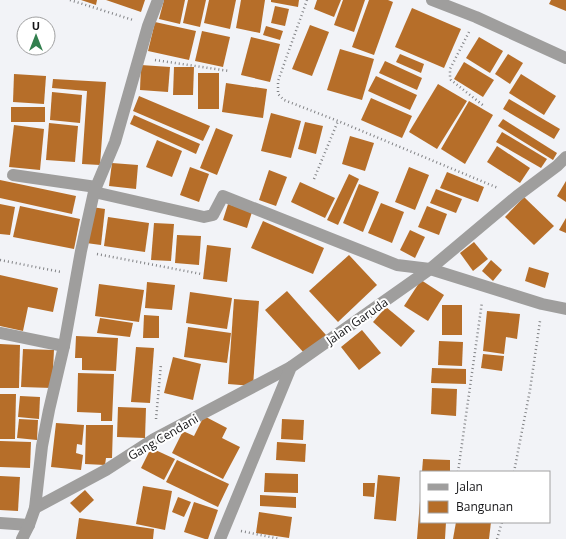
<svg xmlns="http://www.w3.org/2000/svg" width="566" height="539" font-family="'Open Sans',sans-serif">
<rect width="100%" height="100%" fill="#f2f3f7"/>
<g fill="#b66e29">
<polygon points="81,0 97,0 96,5"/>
<polygon points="106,0 145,0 141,12"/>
<polygon points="164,0 185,0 180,24 159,19"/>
<polygon points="188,0 206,0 200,27 183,23"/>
<polygon points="209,0 236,0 230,29 204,23"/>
<polygon points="241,0 265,0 260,33 236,28"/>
<polygon points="271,0 299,0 298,7 271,2"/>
<polygon points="317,0 341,0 334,17 314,9"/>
<polygon points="343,0 365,0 354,32 334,25"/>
<polygon points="369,0 388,0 393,2 374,55 352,47"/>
<polygon points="551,0 566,0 566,11 549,4"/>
<polygon points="275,6 289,9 285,26 271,23"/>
<polygon points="412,8 461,29 444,68 395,47"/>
<polygon points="155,22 196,31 189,60 148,51"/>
<polygon points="310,25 329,32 312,76 292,69"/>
<polygon points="266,26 283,31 280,40 263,35"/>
<polygon points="202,31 230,37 223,67 195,61"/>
<polygon points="251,37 280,44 270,82 241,75"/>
<polygon points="479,37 503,51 490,73 466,58"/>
<polygon points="340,49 374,59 362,100 327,90"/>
<polygon points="400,54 424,64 421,73 396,62"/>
<polygon points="508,54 523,63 510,84 495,74"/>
<polygon points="385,61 422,78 417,90 379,73"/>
<polygon points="464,62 494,80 483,97 454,79"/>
<polygon points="141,65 170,67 168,92 140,90"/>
<polygon points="174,67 194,67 193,95 173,95"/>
<rect x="198" y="73" width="21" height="36"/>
<polygon points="14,74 46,76 44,104 13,102"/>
<polygon points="521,74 556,96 544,115 509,93"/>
<polygon points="376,76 417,95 410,110 368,91"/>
<polygon points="53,79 106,82 100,165 82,164 87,91 52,88"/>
<polygon points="226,83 267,89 263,118 222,112"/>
<polygon points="438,84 467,101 437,149 409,132"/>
<polygon points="52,92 82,95 80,123 50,120"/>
<polygon points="139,96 210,126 203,141 133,111"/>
<polygon points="371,98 412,116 402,138 361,120"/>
<polygon points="509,99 560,129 554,139 503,109"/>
<polygon points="469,101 493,115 465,164 441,149"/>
<rect x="11" y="107" width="34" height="15"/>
<polygon points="271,113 301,121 291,158 261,151"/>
<polygon points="134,115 200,144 196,154 130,124"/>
<polygon points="503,119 557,153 553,160 498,126"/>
<polygon points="305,122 323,126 316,154 298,149"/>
<polygon points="49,123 78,126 75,162 46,160"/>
<polygon points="14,125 44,129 40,170 9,167"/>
<polygon points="216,128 233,135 217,175 200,168"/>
<polygon points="502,132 547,159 541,168 496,142"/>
<polygon points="350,136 374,143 365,171 342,164"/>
<polygon points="157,140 182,151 172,177 146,167"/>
<polygon points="497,146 530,168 520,183 487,162"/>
<polygon points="112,163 138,165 136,189 109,186"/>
<polygon points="190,167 209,174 199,202 180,195"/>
<polygon points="409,167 429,175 415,210 395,202"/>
<polygon points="269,170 287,177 276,206 259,200"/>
<polygon points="447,172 484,187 478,202 440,188"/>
<polygon points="349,174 359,179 338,225 327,220"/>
<polygon points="0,180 76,196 72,214 0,198"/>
<polygon points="566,181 566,202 557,196"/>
<polygon points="300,182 335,198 325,218 291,202"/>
<polygon points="359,184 379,192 363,232 343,223"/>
<polygon points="436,189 462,199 456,213 430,203"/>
<polygon points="524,197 554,226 534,245 505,217"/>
<polygon points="381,203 404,212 392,243 368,233"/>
<polygon points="0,204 15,207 10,235 0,234"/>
<polygon points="228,204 252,212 247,228 223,220"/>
<polygon points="20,206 80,219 74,249 13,237"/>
<polygon points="427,206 447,214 439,235 418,227"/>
<polygon points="92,207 105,209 101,245 86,243"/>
<polygon points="108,217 149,223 145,252 104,246"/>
<polygon points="566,218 566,233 559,230"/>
<polygon points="263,221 324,248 313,274 251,248"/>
<polygon points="154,223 174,224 171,261 151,260"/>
<polygon points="410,230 425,237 415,258 400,250"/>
<polygon points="177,235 201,236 199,265 175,263"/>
<polygon points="474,242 488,259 473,271 460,253"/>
<polygon points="207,245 231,248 227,282 203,279"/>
<polygon points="349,255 377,285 338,322 309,291"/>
<polygon points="491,260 502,270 493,281 482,271"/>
<polygon points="529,267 549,273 545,288 525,281"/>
<polygon points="0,275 58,288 53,312 28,307 23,331 0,326"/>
<polygon points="421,280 444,295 428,321 404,306"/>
<polygon points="147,282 175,285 172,310 145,308"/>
<polygon points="99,284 144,290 139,322 95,316"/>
<polygon points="287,291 326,335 305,354 265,310"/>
<polygon points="190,292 232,298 227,329 186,323"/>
<polygon points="234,299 259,301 253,386 228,384"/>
<rect x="442" y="305" width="20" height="30"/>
<polygon points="386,307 415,331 401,347 373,322"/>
<polygon points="487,311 520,314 517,339 506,337 504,354 483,351"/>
<polygon points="144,315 159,316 159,338 143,338"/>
<polygon points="100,318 133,323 130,337 97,333"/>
<polygon points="188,327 231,333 227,363 184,357"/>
<polygon points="362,330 381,353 359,370 341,347"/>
<polygon points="76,336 118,338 116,371 82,370 82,358 75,358"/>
<polygon points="439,341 463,342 462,366 438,365"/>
<polygon points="0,344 20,345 19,388 0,388"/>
<polygon points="136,347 154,348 150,403 131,402"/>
<polygon points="23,349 54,350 52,388 21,387"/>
<polygon points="483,354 504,356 502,371 481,368"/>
<polygon points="173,357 201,364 193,400 164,393"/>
<polygon points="432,368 466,369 466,384 431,383"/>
<polygon points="78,373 114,374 112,421 101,421 101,413 77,412"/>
<polygon points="432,388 457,389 456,416 431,414"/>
<polygon points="0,394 16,394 15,439 0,439"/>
<polygon points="20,396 40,397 39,419 18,417"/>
<polygon points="118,407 146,408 145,438 117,437"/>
<polygon points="204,416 227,428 222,438 240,447 223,479 172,453 183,431 194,436"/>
<polygon points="19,419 38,420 37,440 17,438"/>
<polygon points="282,419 304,420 303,440 281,439"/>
<polygon points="56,423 84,425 82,445 77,444 76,453 83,455 81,470 51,467"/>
<polygon points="86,425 113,425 112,458 106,458 105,465 85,464"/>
<polygon points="0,441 31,442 30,468 0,467"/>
<polygon points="277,442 306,444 305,462 276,460"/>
<polygon points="151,448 175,459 164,480 141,468"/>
<polygon points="423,459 450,460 450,472 422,472"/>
<polygon points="177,460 229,484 218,507 166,482"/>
<polygon points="265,473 298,474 298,493 264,492"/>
<polygon points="378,475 400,477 396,521 374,519"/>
<polygon points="0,476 20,477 18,511 0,510"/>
<polygon points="363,483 375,483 374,497 363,496"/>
<polygon points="143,486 172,491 165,530 136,524"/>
<polygon points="85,490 94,500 80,513 70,503"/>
<polygon points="260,495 296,497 296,508 260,506"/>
<polygon points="178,497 191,502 184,517 172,512"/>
<polygon points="420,501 421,501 421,522 446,522 445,539 417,539"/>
<polygon points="194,502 218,510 208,539 205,539 184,532"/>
<polygon points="259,512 292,517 289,538 256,533"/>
<polygon points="79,518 154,529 153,539 76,539"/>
<polygon points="456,522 491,522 489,539 453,539"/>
</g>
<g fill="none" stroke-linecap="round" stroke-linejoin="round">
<g stroke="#828386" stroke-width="2.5" stroke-dasharray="1 3" stroke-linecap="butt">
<polyline points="70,0 133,20"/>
<polyline points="307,0 278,81 278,94 284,100 338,121 498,188"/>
<polyline points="469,32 450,69 450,77 451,80 484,106"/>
<polyline points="155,60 229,71"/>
<polyline points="314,179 338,121"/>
<polyline points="97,254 201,274"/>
<polyline points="0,260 61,272"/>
<polyline points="156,419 161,364"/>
<polyline points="458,472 482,302"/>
<polyline points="514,472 530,390 540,321"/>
<polyline points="241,531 280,539"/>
<polyline points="497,539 502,522"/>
</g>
<g stroke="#9f9e9d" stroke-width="12">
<polyline points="432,0 476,17 566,58"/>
<polyline points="13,175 96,187"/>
<polyline points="94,192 204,217 213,215 223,196 397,265 430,269 542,304 566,309"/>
<polyline points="0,333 64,346"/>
<polyline points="35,508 106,470 154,439 291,367"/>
<polyline points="0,523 29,525"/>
<polyline points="22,539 29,525 35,508 42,446 49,410 64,346 81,251 94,192 115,142 148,26 158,0"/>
<polyline points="220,539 291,367 430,269 517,196 557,166 566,157"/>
</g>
</g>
<g text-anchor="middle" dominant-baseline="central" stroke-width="4" stroke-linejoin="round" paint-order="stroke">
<g font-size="12" fill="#151517" stroke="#fff">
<text transform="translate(357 321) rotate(-35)">Jalan Garuda</text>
<text transform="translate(163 437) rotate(-30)">Gang Cendani</text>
</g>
</g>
<rect x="420" y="471" width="130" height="52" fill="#ffffff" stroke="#a1a1a2"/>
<rect x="428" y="484" width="20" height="6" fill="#9f9e9d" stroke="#a1a1a2"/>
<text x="456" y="491" font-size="12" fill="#151517">Jalan</text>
<rect x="428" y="501" width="20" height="12" fill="#b66e29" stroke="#a1a1a2"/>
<text x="456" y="511" font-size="12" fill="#151517">Bangunan</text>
<g transform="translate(36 36)"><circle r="19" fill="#ffffff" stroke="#a1a1a2"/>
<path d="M0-3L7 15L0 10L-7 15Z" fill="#327f4e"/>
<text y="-6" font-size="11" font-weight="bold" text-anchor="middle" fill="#151517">U</text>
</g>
</svg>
